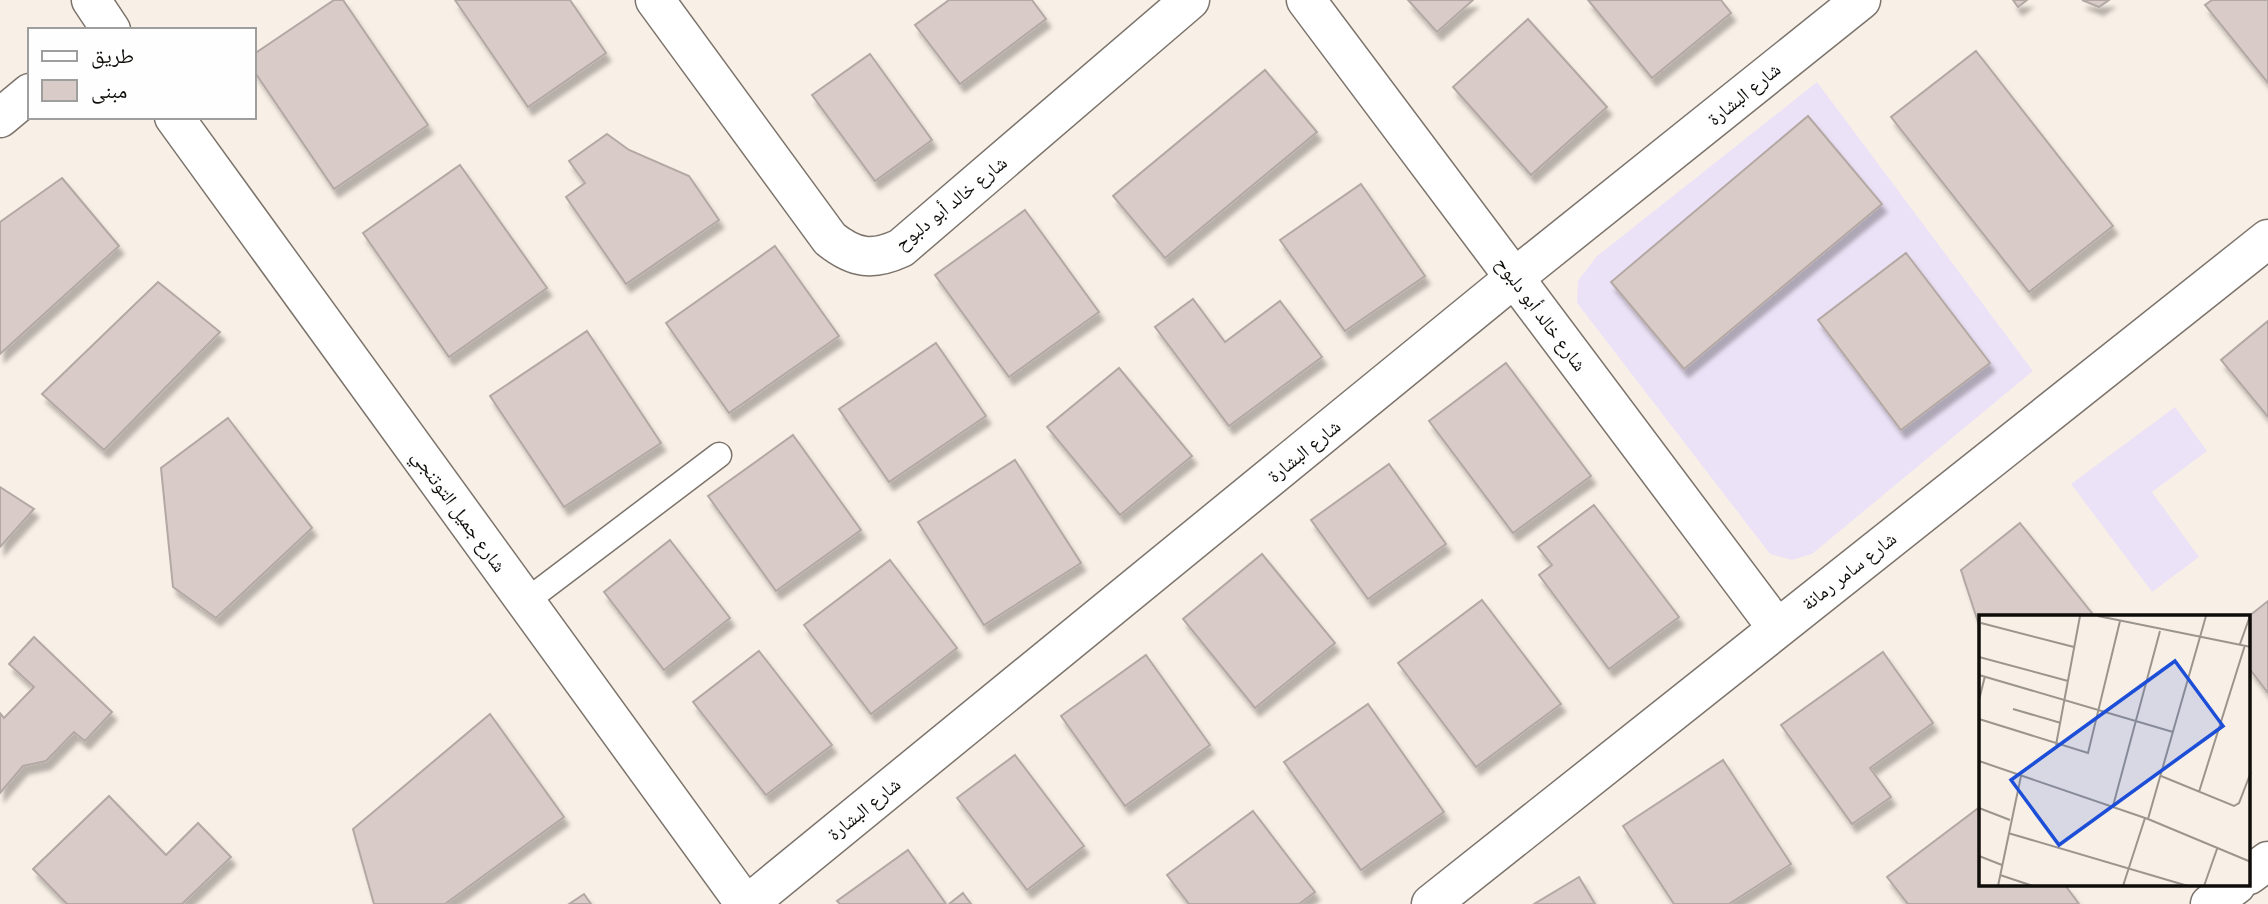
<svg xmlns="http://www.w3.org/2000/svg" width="2268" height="904" font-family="Figtree,'Noto Naskh Arabic',sans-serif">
<defs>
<filter id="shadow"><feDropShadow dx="4.5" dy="8" stdDeviation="2" flood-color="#0004"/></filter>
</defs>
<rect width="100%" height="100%" fill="#f8f0e6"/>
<g fill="#ece2f7">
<polygon points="1817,82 2033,371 1812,554 1792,560 1770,554 1577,303 1578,281 1596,257"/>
<polygon points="2175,407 2207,451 2152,492 2199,557 2152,592 2071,484"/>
</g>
<g fill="#d9ccc8" stroke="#b4a8a4" stroke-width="2" filter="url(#shadow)">
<polygon points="334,0 343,0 428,125 334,189 254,71 254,54"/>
<polygon points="455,0 570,0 606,53 528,107"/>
<polygon points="949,0 1032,0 1046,19 960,84 915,25"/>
<polygon points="1408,0 1473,0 1437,32"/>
<polygon points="1588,0 1721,0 1731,13 1652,78"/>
<polygon points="2013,0 2027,0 2018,7"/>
<polygon points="2082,0 2109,0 2099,7"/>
<polygon points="2212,0 2268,0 2268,83 2205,5"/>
<polygon points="1528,19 1607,107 1531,175 1453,87"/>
<polygon points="1976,51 2113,226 2029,292 1891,117"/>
<polygon points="870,54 932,140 875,181 812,95"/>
<polygon points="1265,70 1317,132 1165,258 1113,196"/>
<polygon points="1808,116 1882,204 1684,369 1611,282"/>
<polygon points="607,134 629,150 689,176 719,220 626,284 566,197 585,183 569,161"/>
<polygon points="460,165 547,288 449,357 363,233"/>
<polygon points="62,178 119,246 0,354 0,222"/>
<polygon points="1361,184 1425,276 1345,331 1280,240"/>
<polygon points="1025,210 1099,312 1009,377 935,275"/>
<polygon points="775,246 839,336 729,413 666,323"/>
<polygon points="1906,253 1990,363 1901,430 1818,320"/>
<polygon points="158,282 220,332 104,450 42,394"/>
<polygon points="1193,299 1225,342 1280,301 1322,357 1229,426 1155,327"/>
<polygon points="2268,321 2268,417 2221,360"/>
<polygon points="587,331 661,443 564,507 490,396"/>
<polygon points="936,343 986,416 889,482 839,409"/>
<polygon points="1506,363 1591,476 1513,533 1429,421"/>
<polygon points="1119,368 1192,456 1120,515 1047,427"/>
<polygon points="228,418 312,528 216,618 173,587 161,468"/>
<polygon points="793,435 861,530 776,591 708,496"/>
<polygon points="1015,460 1081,563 984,625 918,522"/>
<polygon points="1389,464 1446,544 1368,599 1311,520"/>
<polygon points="0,487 34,509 0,547"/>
<polygon points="1594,505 1679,617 1609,669 1539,575 1552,565 1538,547"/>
<polygon points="2020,523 2095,617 1981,617 1981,631 1961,570"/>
<polygon points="670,540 730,618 664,670 604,592"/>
<polygon points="1262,554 1335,643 1255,708 1183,619"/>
<polygon points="890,560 957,648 871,714 804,625"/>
<polygon points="1482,600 1561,704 1476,767 1398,663"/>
<polygon points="2268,601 2268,693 2249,668 2248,617"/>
<polygon points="34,637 112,712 85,741 74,732 46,761 23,766 0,793 0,713 4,718 34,687 9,664"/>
<polygon points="759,651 832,745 766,795 693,702"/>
<polygon points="1883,652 1933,723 1870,768 1891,797 1852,824 1781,725"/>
<polygon points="1146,655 1210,745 1125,806 1061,716"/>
<polygon points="1368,704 1444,812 1361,870 1284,762"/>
<polygon points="490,714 564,817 445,904 374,904 353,829"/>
<polygon points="1015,755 1084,846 1027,890 957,798"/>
<polygon points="1723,760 1791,864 1729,904 1674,904 1623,826"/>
<polygon points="109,796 166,855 198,823 231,857 182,904 67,904 33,869"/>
<polygon points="1981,806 1981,885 2065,885 2079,904 1908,904 1887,877"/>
<polygon points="1253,811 1315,892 1299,904 1189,904 1167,875"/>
<polygon points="908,850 946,904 840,904 837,901"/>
<polygon points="1579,877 1595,904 1534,904"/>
<polygon points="963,893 971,904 949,904"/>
<polygon points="584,894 591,904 569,904"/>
</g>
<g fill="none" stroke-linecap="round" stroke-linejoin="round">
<defs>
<polyline id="service" points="525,602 719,455"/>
<g id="minor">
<path d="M655,0L830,239C855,259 873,261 901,248L1190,0"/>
<polyline points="1306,0 1777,628"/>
<polyline points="0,118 30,93"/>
<polyline points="2249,875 2268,861"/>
<polyline points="748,904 1514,278 1861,0"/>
<polyline points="1431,904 2268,239"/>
<polyline points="2210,904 2236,885"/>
</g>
<g id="tertiary">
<polyline points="91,0 111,30"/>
<polyline points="174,117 745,904"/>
</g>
</defs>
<use href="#service" stroke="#7c746c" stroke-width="27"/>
<use href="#minor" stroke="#7c746c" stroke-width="41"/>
<use href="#tertiary" stroke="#7c746c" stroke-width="41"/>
<use href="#service" stroke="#fff" stroke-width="24"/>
<use href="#minor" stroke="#fff" stroke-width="38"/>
<use href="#tertiary" stroke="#fff" stroke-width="38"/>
</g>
<g text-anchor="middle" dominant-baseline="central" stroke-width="6" stroke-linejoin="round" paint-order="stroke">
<g font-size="19" fill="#0f0d0a" stroke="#fefefe">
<text transform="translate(1744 94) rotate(-39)">شارع البشارة</text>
<text transform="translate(951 203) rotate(-39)">شارع خالد أبو دلبوح</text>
<text transform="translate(1541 314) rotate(53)">شارع خالد أبو دلبوح</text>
<text transform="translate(1304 451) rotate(-39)">شارع البشارة</text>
<text transform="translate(459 511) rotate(54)">شارع جميل التوتنجي</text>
<text transform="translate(1849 571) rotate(-38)">شارع سامر رمانة</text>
<text transform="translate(864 809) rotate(-39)">شارع البشارة</text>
</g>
</g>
<g transform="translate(1979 615)">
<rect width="271" height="271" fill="#f8f0e6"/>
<path fill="none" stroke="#9b958e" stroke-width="2" d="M119,1L272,32M2,8L95,32M261,29L271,1M0,42L89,66M0,60L194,117M0,85L6,61M34,94L82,108M0,104L109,138L141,6M77,130L101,1M0,146L169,204L272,247M182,161L255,191L260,188L272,157M220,177L266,30M134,191L181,16M0,193L31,205M169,204L227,1M29,218L209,271M0,241L23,250M21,260L54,271M19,271L42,161M144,271L166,203M225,271L238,234"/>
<path fill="#1d4ed8" fill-opacity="0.15" stroke="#1d4ed8" stroke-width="3.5" d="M196,46L244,111L80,230L32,165Z"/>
<rect width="271" height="271" fill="none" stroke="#0f0d0a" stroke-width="3.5"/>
</g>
<rect x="28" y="28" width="228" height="91" fill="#fefefe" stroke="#9e9e9c" stroke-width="2"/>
<rect x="42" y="51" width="35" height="10" fill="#ffffff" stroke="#9e9e9c" stroke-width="2"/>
<text x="91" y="63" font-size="21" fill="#0f0d0a">طريق</text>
<rect x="42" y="80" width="35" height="21" fill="#d9ccc8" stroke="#9e9e9c" stroke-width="2"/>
<text x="91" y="98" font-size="21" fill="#0f0d0a">مبنى</text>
</svg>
